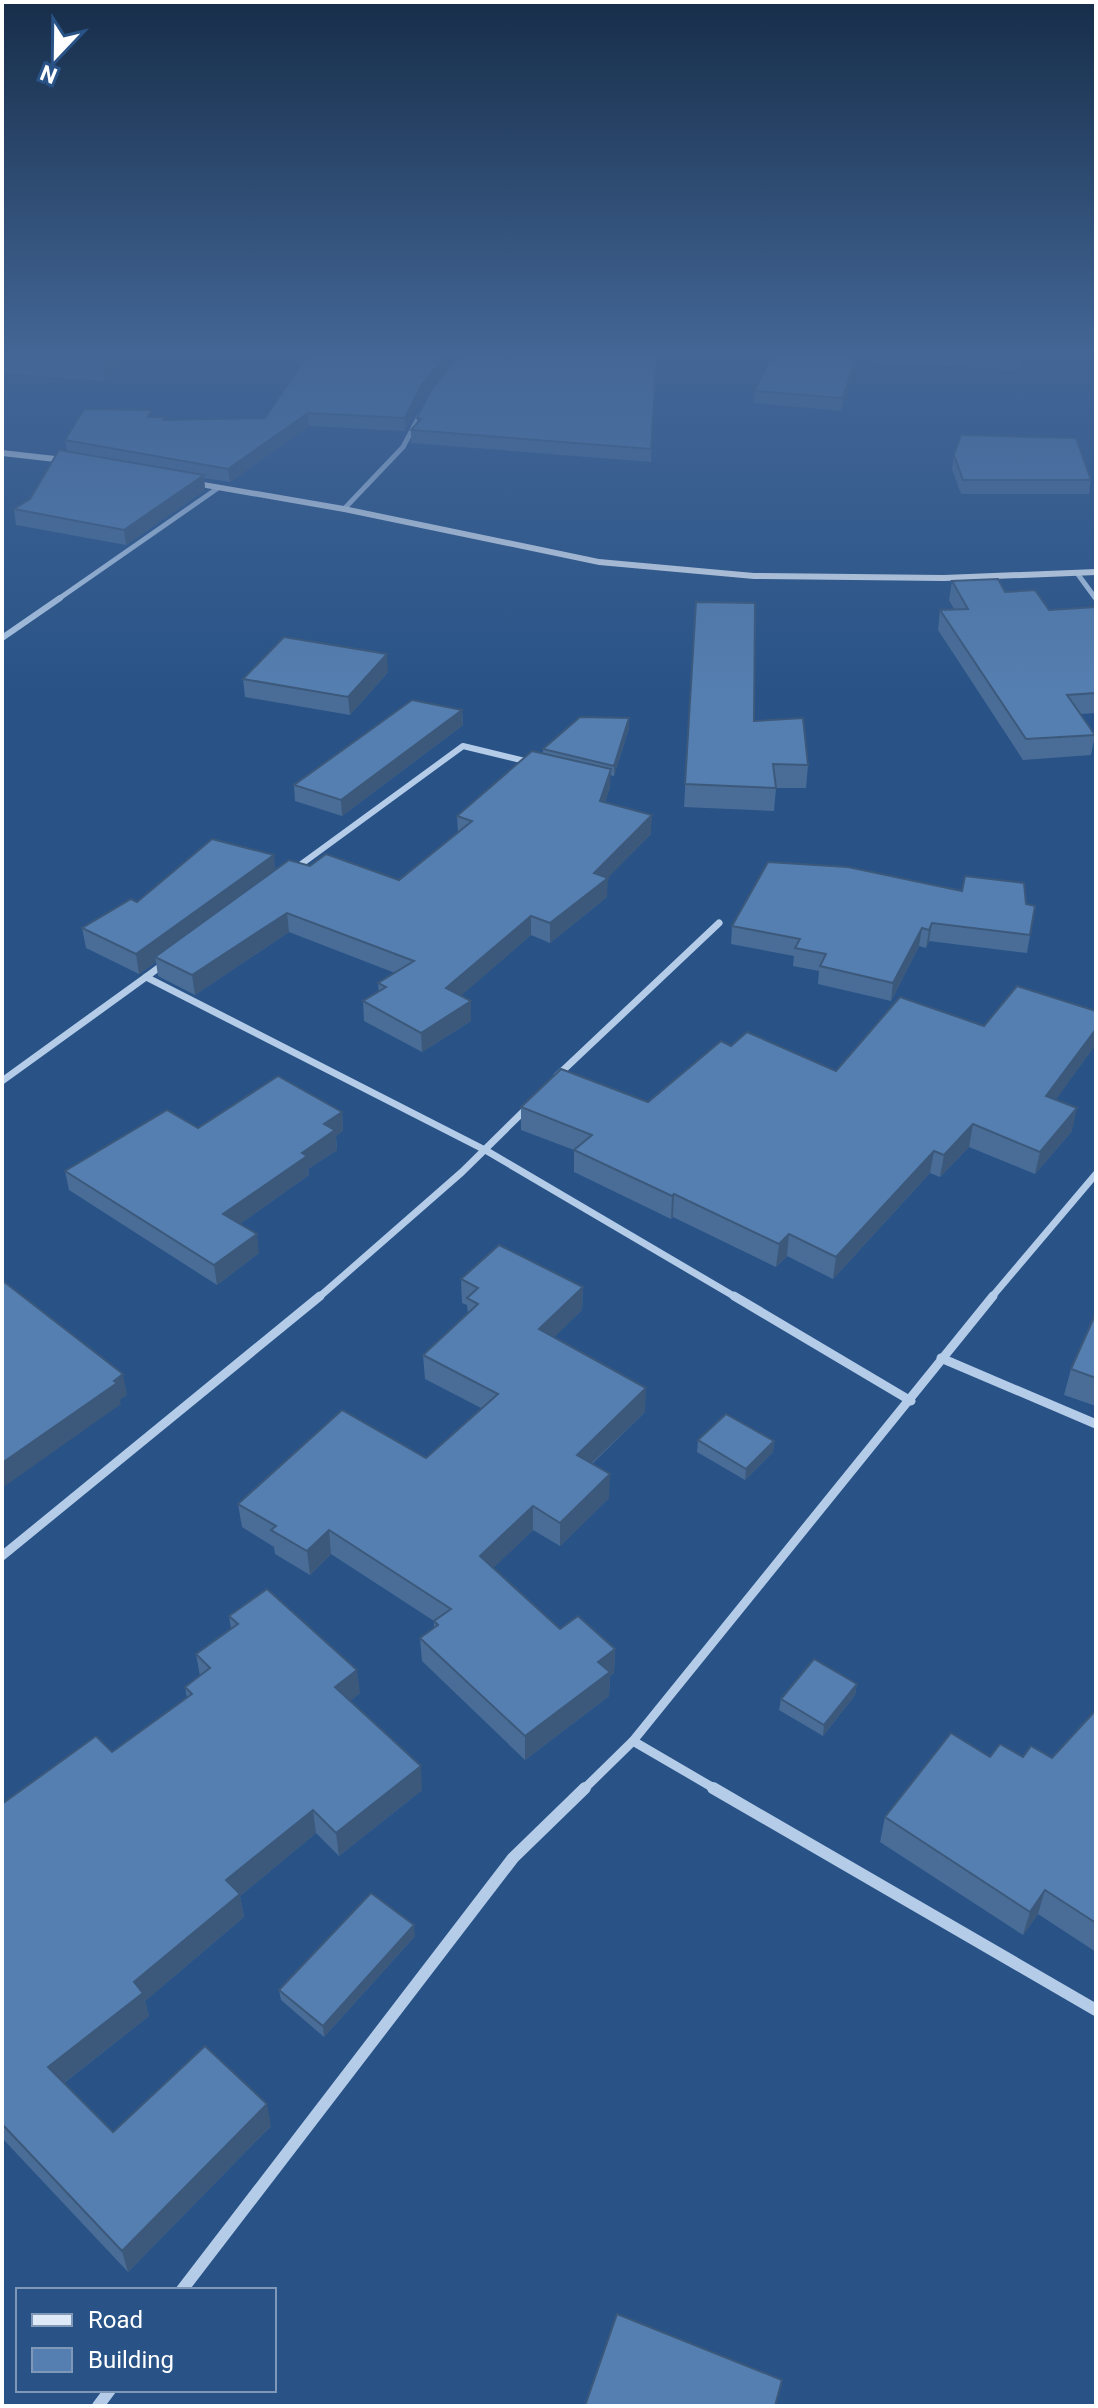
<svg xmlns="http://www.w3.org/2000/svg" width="1098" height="2408" font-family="Roboto,sans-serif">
<rect width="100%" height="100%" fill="#295387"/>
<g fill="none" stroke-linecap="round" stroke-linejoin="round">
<g stroke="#b4cce8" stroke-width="5">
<polyline points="344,509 403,447 421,413"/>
<polyline points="1077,573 1096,599"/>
<polyline points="57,600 218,488"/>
</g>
<g stroke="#b4cce8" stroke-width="6">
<polyline points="2,638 60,598"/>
<polyline points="296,868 463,746 529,762"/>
</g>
<g stroke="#b4cce8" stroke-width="7">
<polyline points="165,963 146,977 487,1151 737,1298"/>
<polyline points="557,1076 719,923"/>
<polyline points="2,1081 146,977"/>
<polyline points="318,1298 462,1172 528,1107"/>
<polyline points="991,1298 1096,1174"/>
</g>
<g stroke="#b4cce8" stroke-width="9">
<polyline points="734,1296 911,1401"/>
<polyline points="941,1358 1096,1424"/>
<polyline points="2,1556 320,1296"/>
<polyline points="633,1741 717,1790"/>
<polyline points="583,1790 633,1741 993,1296"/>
</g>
<g stroke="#b4cce8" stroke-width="12">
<polyline points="713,1788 1096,2010"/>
<polyline points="182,2290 513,1858 585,1788"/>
<polyline points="98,2406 110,2390"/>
</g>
<g fill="#dee9f7" fill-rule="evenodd">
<polygon points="2,450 73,458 78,461 73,464 2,456"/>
<polygon points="186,479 344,506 599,559 754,573 944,575 1096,569 1096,575 944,581 754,579 599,565 344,512 183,484 181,482"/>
</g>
</g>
<g fill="#496d97">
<polygon points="2,354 133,354 105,381 2,373"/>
<polygon points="657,354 651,462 411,443 411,430 417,423 417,418"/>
<polygon points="772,354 1023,354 1018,370 858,360 841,411 754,403 755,391"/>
<polygon points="422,397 405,431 309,426 230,482 204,478 205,490 126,545 16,525 14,509 30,499 67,451 65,440 152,417 165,420 265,418"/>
<polygon points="954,455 1091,480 1089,494 961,494 952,469"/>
<polygon points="952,581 1005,592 1049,610 1096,607 1096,713 1081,714 1095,735 1091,755 1023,760 938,630 940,610 954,609 949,600"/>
<polygon points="696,602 754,721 808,765 806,788 776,788 774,811 684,807"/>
<polygon points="388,672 350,715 245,697 243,679"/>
<polygon points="462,710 463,725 342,816 295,801 294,785"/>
<polygon points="629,718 629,728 614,776 610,775 610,787 605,802 651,834 607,878 607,897 550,943 531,935 460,996 471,1021 422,1052 364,1021 363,1001 379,992 378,983 395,973 289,932 195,995 158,976 156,962 139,974 86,948 82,928 137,902 276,870 310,866 399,880 458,832 457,816 543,753 543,749"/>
<polygon points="962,891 1035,906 1027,953 929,941 926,948 919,946 891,1001 818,984 819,971 793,966 794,956 731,944 732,926"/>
<polygon points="1096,1011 1096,1044 1055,1100 1072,1131 1035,1174 969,1147 940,1177 930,1173 833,1279 787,1256 776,1267 673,1217 671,1219 574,1172 574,1150 521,1130 521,1107 648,1102 731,1046 836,1071 984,1026"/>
<polygon points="342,1112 343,1131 336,1136 337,1150 308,1169 309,1175 240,1224 259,1253 217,1285 69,1190 65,1171 198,1128"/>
<polygon points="461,1279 583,1287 582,1310 554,1337 645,1412 592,1464 609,1498 560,1546 533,1530 493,1568 560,1629 615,1649 614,1673 610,1676 609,1696 525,1760 422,1661 420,1638 434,1628 434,1621 331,1554 310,1575 275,1554 274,1547 242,1527 238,1504 426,1458 481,1408 425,1379 423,1355 468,1314 467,1305 462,1303"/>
<polygon points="1096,1313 1096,1406 1064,1395 1071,1369"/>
<polygon points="698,1440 774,1441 773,1452 745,1480 697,1452"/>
<polygon points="229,1616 360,1693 350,1701 422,1790 339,1856 316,1833 240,1896 244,1917 145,2001 149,2016 64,2083 113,2132 271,2126 128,2272 2,2138 2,1804 112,1752 187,1698 185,1687 200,1676 196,1654 231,1628"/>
<polygon points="857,1684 855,1695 823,1736 779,1710 781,1699"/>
<polygon points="1096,1710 1096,1952 1038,1914 1023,1935 880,1842 885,1817 990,1757 1052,1758"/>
<polygon points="415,1936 324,2037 281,2000 279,1990"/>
</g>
<g fill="#3c597b">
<polygon points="109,354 133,354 105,381 102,361"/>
<polygon points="448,354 458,354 422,397 405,431 405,418 422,384"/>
<polygon points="857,354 858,354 858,360 841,411 843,398"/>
<polygon points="308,413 309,426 230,482 228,469"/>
<polygon points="204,475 205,490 126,545 124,530"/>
<polygon points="387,654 388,672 350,715 348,697"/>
<polygon points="462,710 463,725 342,816 341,800"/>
<polygon points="629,718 629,728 614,776 614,766"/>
<polygon points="611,769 610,787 600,820 600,801"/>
<polygon points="652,815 651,834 607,879 608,878 607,897 550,943 550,923 594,873"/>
<polygon points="274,855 276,875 155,957 156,962 139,974 136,954"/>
<polygon points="287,913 289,932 195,995 192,975"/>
<polygon points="531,916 531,935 447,1008 446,988"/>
<polygon points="932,923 929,941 926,948 929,930"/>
<polygon points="922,928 919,946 891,1001 893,983"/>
<polygon points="471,1001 471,1021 422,1052 421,1033"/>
<polygon points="1096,1029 1096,1044 1042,1119 1046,1096"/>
<polygon points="1077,1108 1072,1131 1035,1174 1040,1152"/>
<polygon points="342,1112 343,1131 336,1136 337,1150 308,1169 309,1175 226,1234 223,1214 302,1153 324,1124"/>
<polygon points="973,1124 969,1147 940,1177 944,1155"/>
<polygon points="934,1151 930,1173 833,1279 836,1257"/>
<polygon points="674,1194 673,1217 671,1219 672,1196"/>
<polygon points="257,1234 259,1253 217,1285 214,1265"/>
<polygon points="789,1234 787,1256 776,1267 779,1244"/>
<polygon points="583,1287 582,1310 539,1352 539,1329"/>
<polygon points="123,1374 127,1395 120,1400 121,1404 2,1488 2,1463"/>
<polygon points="646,1388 645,1412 576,1478 577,1455"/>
<polygon points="774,1441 773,1452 745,1480 746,1469"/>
<polygon points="610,1474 609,1498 560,1546 560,1523"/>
<polygon points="533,1506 533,1530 481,1580 480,1556"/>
<polygon points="329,1530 331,1554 310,1575 307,1551"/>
<polygon points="615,1649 614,1673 610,1676 609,1696 525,1760 525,1736 598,1662"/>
<polygon points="357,1670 360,1693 338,1711 335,1687"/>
<polygon points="857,1684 855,1695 823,1736 824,1725"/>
<polygon points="421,1766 422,1790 339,1856 336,1833"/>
<polygon points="313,1810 316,1833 240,1896 244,1917 145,2001 149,2016 56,2089 48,2067 134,1982 226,1880"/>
<polygon points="1045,1890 1038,1914 1023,1935 1030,1912"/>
<polygon points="414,1925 415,1936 324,2037 323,2026"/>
<polygon points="267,2104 271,2126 128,2272 122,2251"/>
</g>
<g fill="#557fb0" stroke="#3c597b" stroke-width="2">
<polygon points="8,354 109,354 102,361"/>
<polygon points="308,354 448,354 422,384 405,418 308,413 228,469 65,440 84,409 152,410 148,417 165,417 163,420 265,418"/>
<polygon points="460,354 657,354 651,449 411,430 421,419 417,418 431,390"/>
<polygon points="772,354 857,354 843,398 755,391"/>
<polygon points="958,354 1021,354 1020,358"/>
<polygon points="961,435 1076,438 1091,480 963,480 954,455"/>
<polygon points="59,450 204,475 124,530 14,509 30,499"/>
<polygon points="998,579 1005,592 1035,590 1049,610 1096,607 1096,693 1067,695 1095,735 1026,739 940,610 968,609 952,581"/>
<polygon points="696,602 755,603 754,721 803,718 808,765 773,764 776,788 685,784"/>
<polygon points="284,637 387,654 348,697 243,679"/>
<polygon points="412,700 462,710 341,800 294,785"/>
<polygon points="580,717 629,718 614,766 543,749"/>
<polygon points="532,751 611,769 600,801 652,815 594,873 608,878 550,923 531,916 446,988 471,1001 421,1033 363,1001 386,987 378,983 414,961 287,913 192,975 155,957 289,860 310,866 326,854 399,880 472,821 457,816"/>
<polygon points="212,839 274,855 136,954 82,928 131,899 137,902"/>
<polygon points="768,862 848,867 962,891 965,876 1024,883 1026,904 1035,906 1030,935 932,923 929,930 922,928 893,983 820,966 826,954 795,948 800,939 732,926"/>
<polygon points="1017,986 1096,1011 1096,1029 1046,1096 1077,1108 1040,1152 973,1124 944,1155 934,1151 836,1257 789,1234 779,1244 674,1194 672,1196 574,1150 592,1135 521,1107 561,1069 648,1102 721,1041 731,1046 747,1032 836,1071 900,997 984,1026"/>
<polygon points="278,1076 342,1112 324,1124 335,1130 302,1153 307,1156 223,1214 257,1234 214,1265 65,1171 167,1110 198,1128"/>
<polygon points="499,1245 583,1287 539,1329 646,1388 577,1455 610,1474 560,1523 533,1506 480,1556 560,1629 578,1616 615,1649 598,1662 610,1672 525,1736 420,1638 438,1625 434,1621 451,1609 329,1530 307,1551 271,1530 276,1526 238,1504 342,1410 426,1458 498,1394 423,1355 478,1304 467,1298 478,1288 461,1279"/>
<polygon points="3,1281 123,1374 114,1381 117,1383 2,1463 2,1282"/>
<polygon points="1096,1313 1096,1378 1071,1369"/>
<polygon points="726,1414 774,1441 746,1469 698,1440"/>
<polygon points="267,1589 357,1670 335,1687 421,1766 336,1833 313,1810 226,1880 240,1894 134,1982 143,1993 48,2067 113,2132 205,2046 267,2104 122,2251 2,2124 2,1804 96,1736 112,1752 192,1694 185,1687 210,1668 196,1654 238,1624 229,1616"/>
<polygon points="814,1659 857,1684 824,1725 781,1699"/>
<polygon points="1096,1710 1096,1923 1045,1890 1030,1912 885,1817 951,1733 990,1757 1000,1744 1023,1757 1031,1746 1052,1758"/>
<polygon points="371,1893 414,1925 323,2026 279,1990"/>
<polygon points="617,2314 782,2380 775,2406 585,2406"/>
</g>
<linearGradient id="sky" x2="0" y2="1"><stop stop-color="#172e4a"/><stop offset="0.51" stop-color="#436696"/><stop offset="1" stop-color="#436696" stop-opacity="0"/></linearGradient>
<rect width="1098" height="691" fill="url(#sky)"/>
<rect width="1098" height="2408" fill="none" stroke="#ffffff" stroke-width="8"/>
<rect x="16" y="2288" width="260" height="104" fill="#295387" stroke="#7f98b7" stroke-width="2"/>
<rect x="32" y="2314" width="40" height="12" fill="#dee9f7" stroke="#7f98b7" stroke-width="2"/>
<text x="88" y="2328" font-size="24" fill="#ffffff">Road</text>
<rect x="32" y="2348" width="40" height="24" fill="#557fb0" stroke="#7f98b7" stroke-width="2"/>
<text x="88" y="2368" font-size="24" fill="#ffffff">Building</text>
<g transform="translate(56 56) rotate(202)" stroke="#295387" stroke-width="6" paint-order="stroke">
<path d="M0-6L14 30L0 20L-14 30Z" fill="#ffffff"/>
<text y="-12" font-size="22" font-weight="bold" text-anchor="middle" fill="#ffffff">N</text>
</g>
</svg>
